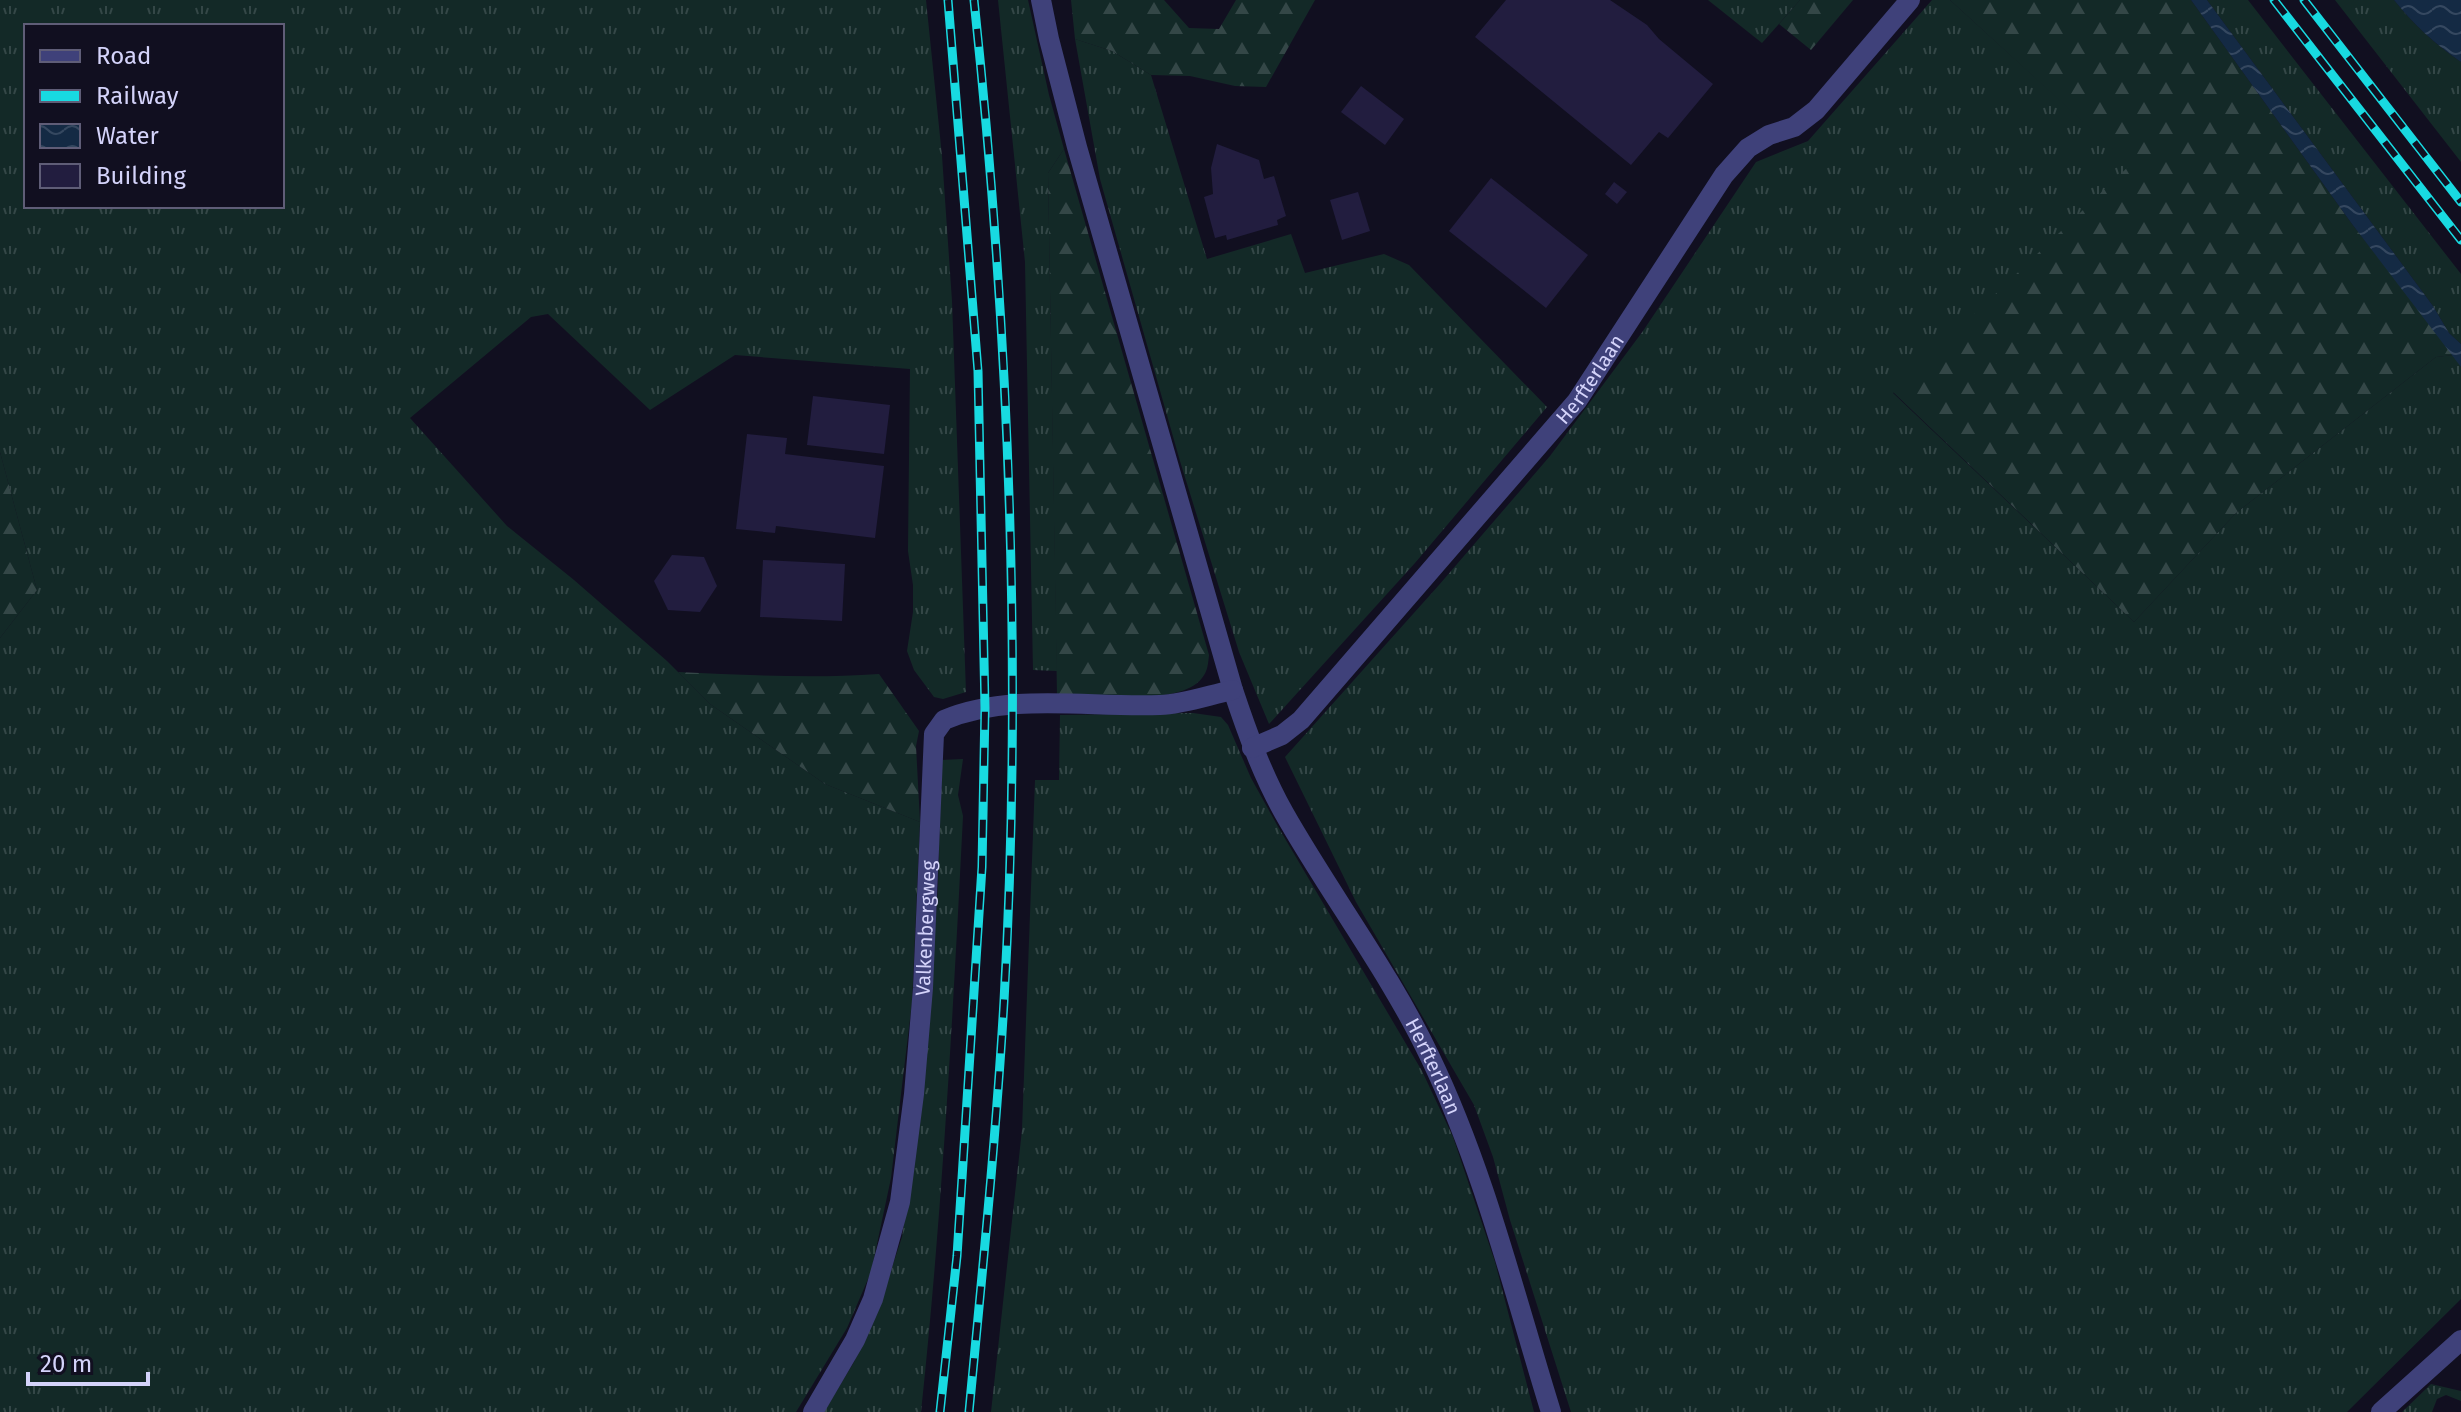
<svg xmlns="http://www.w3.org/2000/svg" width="2461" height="1412" font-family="'Fira Sans',sans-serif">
<defs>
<pattern id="grass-tufts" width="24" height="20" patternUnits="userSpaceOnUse" patternTransform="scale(2)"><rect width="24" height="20" fill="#132927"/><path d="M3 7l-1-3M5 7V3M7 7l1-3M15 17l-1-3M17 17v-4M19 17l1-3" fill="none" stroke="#344747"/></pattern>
<pattern id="forest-firs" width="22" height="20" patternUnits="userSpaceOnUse" patternTransform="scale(2)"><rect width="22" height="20" fill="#132927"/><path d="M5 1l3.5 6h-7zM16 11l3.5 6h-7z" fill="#344747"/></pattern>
<pattern id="water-waves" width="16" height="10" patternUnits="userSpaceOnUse" patternTransform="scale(2)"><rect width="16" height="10" fill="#142a44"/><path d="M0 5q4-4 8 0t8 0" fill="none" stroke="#354860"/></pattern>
</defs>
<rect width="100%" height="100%" fill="#110f20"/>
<g fill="url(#grass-tufts)" fill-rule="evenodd">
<path d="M0,0H926L942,156L952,301L966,692L943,699L934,697L914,670L907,651L913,612V585L908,551L910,369L735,355L650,410L548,314L531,317L410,418L507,526L574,580L667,661L710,704L825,784L920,822L912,1002L891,1178L871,1272L847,1328L796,1412H0V638L37,590L0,452ZM26,26H282V206H26Z"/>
<polygon points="998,0 1028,0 1049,95 1064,149 1048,173 1057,671 1033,670 1025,262"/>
<polygon points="1708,0 1800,0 1762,43"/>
<polygon points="1932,0 1950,0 2131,165 1893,393 2134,622 2236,513 2436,357 2454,355 2461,367 2461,1299 2347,1412 1571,1412 1510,1220 1493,1157 1474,1105 1356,902 1285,757 1439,585 1550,456 1643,331 1756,162 1808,141"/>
<polygon points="2207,0 2248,0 2461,274 2461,344 2449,333 2433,306"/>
<path d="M2335,0H2394C2413,24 2436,45 2461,62V162Z"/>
<polygon points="1075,39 1112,51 1151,75 1207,259 1291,234 1305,273 1384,254 1409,265 1547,407 1415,563 1269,724 1239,652 1180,461 1100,179"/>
<polygon points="1193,713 1221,717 1228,725 1251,778 1277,825 1422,1071 1453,1137 1495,1262 1534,1412 991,1412 1022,1130 1035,780 1059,780 1060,715"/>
<path d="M963,759L958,795L963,816C953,1015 942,1214 921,1412H824L854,1362L877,1313L902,1237L921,1112L938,888L941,760Z"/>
<polygon points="2431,1384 2461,1391 2461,1401 2446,1395 2437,1399 2432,1412 2402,1412"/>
</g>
<g fill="url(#forest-firs)">
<polygon points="1071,0 1164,0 1189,28 1219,29 1236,0 1315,0 1266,87 1235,86 1190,76 1151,75 1112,51 1075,39"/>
<polygon points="1800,0 1853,0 1811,50 1779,24"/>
<polygon points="1950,0 2191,0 2352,224 2454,355 2436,357 2236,513 2134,622 1893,392 2130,165"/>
<path d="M1064,149L1209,655C1208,663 1208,671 1202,678C1181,707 1090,695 1057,694L1048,173Z"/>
<polygon points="0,452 37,590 0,638"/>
<path d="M678,672C745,675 812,679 879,674L919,731L916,746L920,822L825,784L710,704Z"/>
</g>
<g fill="url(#water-waves)">
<polygon points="2191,0 2207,0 2433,306 2449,333 2461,344 2461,367 2352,224"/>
<path d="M2394,0H2461V62C2436,45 2413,24 2394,0Z"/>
</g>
<g fill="#221d3f">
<polygon points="1506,0 1610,0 1647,25 1659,39 1713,84 1668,138 1659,132 1631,165 1475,37"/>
<polygon points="1361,86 1404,119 1385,145 1341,112"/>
<polygon points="1217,144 1259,160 1264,179 1274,176 1286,216 1277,220 1278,225 1227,240 1226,235 1215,238 1204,197 1213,194 1211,168"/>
<polygon points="1491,178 1588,255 1546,308 1449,231"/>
<polygon points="1614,182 1627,192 1617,204 1605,194"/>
<polygon points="1358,192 1370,231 1342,240 1330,200"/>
<polygon points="813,396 890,405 884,454 807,445"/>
<polygon points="747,434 787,438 785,454 884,466 875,538 776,526 775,533 736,529"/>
<polygon points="672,555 704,557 717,586 700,612 668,610 654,581"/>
<polygon points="763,560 845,564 842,621 760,617"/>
</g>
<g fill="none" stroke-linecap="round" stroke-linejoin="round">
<g stroke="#3f417a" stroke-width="20">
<path id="s1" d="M1041,0L1049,39L1077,147L1233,690C1247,732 1262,774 1284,813C1331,896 1389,971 1430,1057C1484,1169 1514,1293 1551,1412"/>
<path id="s2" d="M1252,748L1282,735L1301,720L1577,401L1724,175L1748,148L1769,135L1794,127L1816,110L1910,0"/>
<path id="s3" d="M813,1412L855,1340L873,1299L900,1202L914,1094L923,988L934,734L944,720C1011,692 1089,708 1160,705C1184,704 1209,695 1233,690"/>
<polyline points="2381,1412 2461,1340"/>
</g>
<defs>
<g id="rail">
<polyline points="2274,0 2461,240"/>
<polyline points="2304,0 2461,202"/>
<polyline points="940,1412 957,1256 982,867 985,708 978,371 948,0"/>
<path d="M969,1412C982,1275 996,1138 1004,1001C1023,667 1009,332 974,0"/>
</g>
</defs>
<use href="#rail" stroke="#18dae1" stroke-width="9"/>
<use href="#rail" stroke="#110f20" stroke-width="6" stroke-dasharray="18" stroke-linecap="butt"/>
</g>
<g text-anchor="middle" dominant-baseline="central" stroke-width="7" stroke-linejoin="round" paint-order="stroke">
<g font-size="20" fill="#d4d3fa" stroke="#110f20">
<text stroke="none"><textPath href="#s2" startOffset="504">Herfterlaan</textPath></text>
<text stroke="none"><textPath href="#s3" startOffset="504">Valkenbergweg</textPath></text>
<text stroke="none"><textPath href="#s1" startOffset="1144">Herfterlaan</textPath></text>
</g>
</g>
<rect x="24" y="24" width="260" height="184" fill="#110f20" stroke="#5f5d77" stroke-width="2"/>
<rect x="40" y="50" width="40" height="12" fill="#3f417a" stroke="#5f5d77" stroke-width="2"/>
<text x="96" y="64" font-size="24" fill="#d4d3fa">Road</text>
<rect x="40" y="90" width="40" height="12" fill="#18dae1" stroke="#5f5d77" stroke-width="2"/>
<text x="96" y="104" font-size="24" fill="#d4d3fa">Railway</text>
<rect x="40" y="124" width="40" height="24" fill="url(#water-waves)" stroke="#5f5d77" stroke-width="2"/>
<text x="96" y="144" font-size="24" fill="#d4d3fa">Water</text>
<rect x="40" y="164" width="40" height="24" fill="#221d3f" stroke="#5f5d77" stroke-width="2"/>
<text x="96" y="184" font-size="24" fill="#d4d3fa">Building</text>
<path d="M28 1372v12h120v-12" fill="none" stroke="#d4d3fa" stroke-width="4"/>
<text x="40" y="1372" font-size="24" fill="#d4d3fa" stroke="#110f20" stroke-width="6" paint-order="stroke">20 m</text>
</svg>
